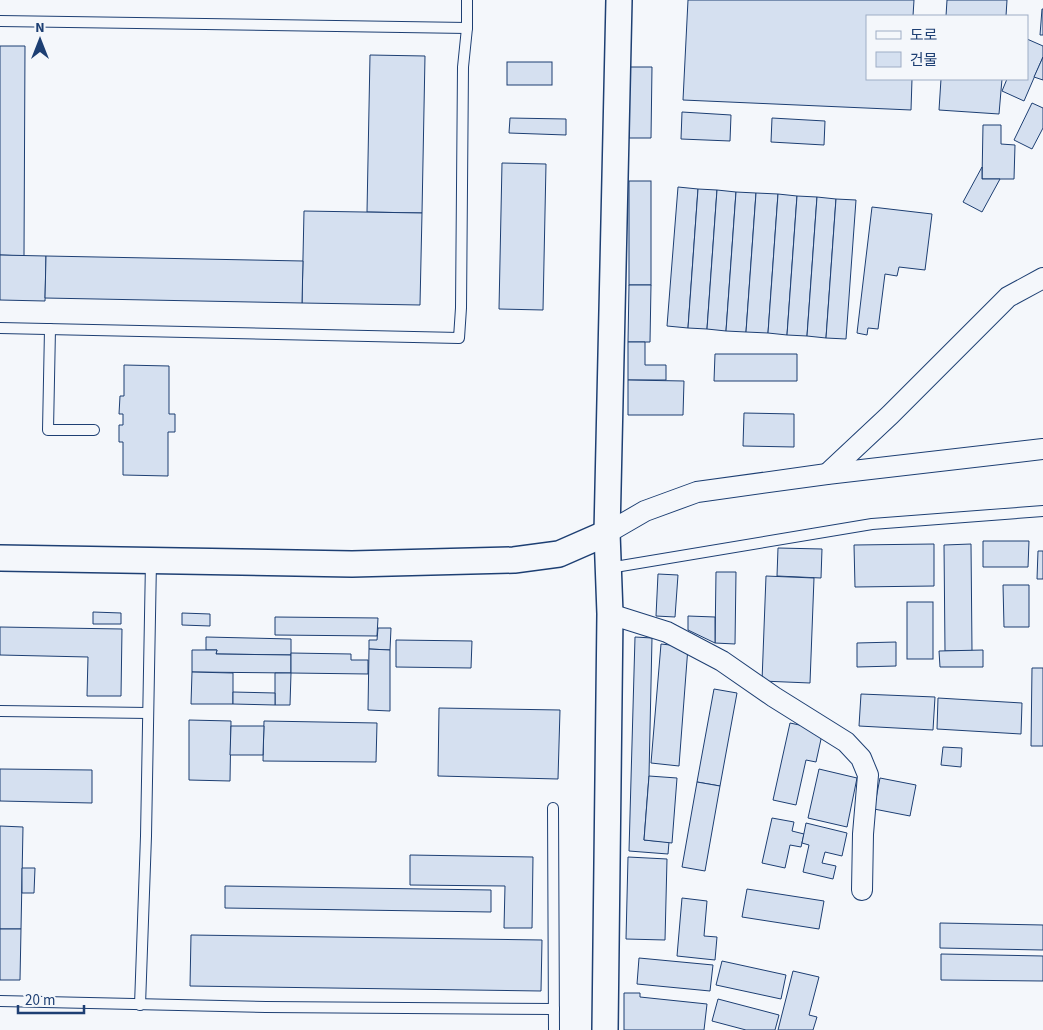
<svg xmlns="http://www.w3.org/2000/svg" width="1043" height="1030" font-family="'Source Sans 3','Noto Sans KR',sans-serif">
<rect width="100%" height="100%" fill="#f4f7fb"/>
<g fill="#d5e0f0" stroke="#1d3f73">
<polygon points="688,0 914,0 913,16 867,16 867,79 912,79 911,110 683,100"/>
<polygon points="947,0 1007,0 1006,16 946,16"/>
<polygon points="1042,9 1043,9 1043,35 1040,35"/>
<polygon points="1027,39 1043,46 1043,57 1024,101 1002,91 1007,79 1027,79"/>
<polygon points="0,46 25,46 24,256 0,255"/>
<polygon points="370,55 425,56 422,213 367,212"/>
<polygon points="1043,57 1043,80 1034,77"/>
<rect x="507" y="62" width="45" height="23"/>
<polygon points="629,67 652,67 651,138 629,138"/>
<polygon points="941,79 1002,79 999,114 939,110"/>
<polygon points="1032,103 1043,108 1043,128 1032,149 1014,140"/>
<polygon points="682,112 731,115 730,141 681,139"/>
<polygon points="510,118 566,119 566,135 509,133"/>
<polygon points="772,118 825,121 824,145 771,142"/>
<polygon points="983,125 1001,125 1001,144 1015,145 1014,179 982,179"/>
<polygon points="502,163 546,164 543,310 499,309"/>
<polygon points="982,167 982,179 1000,179 982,212 963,202"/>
<rect x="629" y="181" width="22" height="104"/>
<polygon points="678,187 698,189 688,328 667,326"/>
<polygon points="698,189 717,190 707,329 688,328"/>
<polygon points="717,190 736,192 726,331 707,329"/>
<polygon points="736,192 756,193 746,332 726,331"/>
<polygon points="756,193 778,194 768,333 746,332"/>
<polygon points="778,194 797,196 787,335 768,333"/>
<polygon points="797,196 817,197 807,336 787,335"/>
<polygon points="817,197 836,199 826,338 807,336"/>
<polygon points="836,199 856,200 846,339 826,338"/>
<polygon points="872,207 932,214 925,270 899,267 897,276 885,274 878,329 868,328 867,335 857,333"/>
<polygon points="304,211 422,213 420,305 302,303"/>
<polygon points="0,255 46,256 45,301 0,300"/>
<polygon points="46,256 303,261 302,303 45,298"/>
<polygon points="629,285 651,285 650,342 628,342"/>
<polygon points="628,342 645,342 645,365 666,365 666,380 628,380"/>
<polygon points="715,354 797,354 797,381 714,381"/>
<polygon points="124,365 169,366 169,414 175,414 175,432 168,432 168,476 123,475 123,442 119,442 119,425 123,425 123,414 119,414 120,396 124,396"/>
<polygon points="628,380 684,381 683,415 628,415"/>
<polygon points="744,413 794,414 794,447 743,446"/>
<polygon points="983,541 1029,541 1028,567 983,567"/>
<polygon points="934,544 934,586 855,587 854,545"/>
<polygon points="971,544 972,651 945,651 944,545"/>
<polygon points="778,548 822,549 821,578 777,576"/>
<polygon points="1038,551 1043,551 1043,579 1037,579"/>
<polygon points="716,572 736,572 735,644 715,643"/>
<polygon points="658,574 678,575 675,617 656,616"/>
<polygon points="766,576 814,578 810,683 762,681"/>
<polygon points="1003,585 1029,585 1029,627 1004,627"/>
<rect x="907" y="602" width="26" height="57"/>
<polygon points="93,612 121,613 121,624 93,624"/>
<polygon points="182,613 210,614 210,626 182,625"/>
<polygon points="688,616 715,617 715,643 688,630"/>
<polygon points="275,617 378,618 377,636 275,635"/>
<polygon points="0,627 122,629 121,696 87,696 88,657 0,655"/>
<polygon points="378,628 391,628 390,650 369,649 369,640 377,640"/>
<polygon points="206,637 291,639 291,655 216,654 217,650 206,650"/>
<polygon points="635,637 652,638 649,776 644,840 669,842 668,854 629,851"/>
<polygon points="396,640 472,641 471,668 396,667"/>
<polygon points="896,642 896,666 857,667 857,643"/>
<polygon points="661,644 688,647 679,766 651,763"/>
<polygon points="369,649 390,650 390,711 368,710"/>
<polygon points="192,650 217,650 216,654 291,655 291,673 192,672"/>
<polygon points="983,650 983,667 940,667 939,651"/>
<polygon points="291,653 351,654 351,660 368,660 368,674 291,673"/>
<polygon points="1032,668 1043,668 1043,746 1031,746"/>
<polygon points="192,672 233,673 233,704 191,704"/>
<polygon points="275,673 291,673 290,705 275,705"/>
<polygon points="714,689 737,693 720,786 697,782"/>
<polygon points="233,692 275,693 275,705 233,704"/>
<polygon points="861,694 935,697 933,730 859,726"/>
<polygon points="938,698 1022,703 1021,734 937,729"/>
<polygon points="439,708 560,710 558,779 438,776"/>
<polygon points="189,720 231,721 230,781 189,780"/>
<polygon points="264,721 377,723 376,762 263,761"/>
<polygon points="790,723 823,730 816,762 806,760 796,805 773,800"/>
<polygon points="231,726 264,726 263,755 230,755"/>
<polygon points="943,747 962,748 961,767 941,765"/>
<polygon points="0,769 92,770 92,803 0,801"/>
<polygon points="819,769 857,778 847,827 808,818"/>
<polygon points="649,776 677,778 672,843 644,840"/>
<polygon points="880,778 916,785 910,816 874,809"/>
<polygon points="697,782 720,786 705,871 682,867"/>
<polygon points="772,818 794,822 792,831 804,834 801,847 790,845 785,868 762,863"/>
<polygon points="806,823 847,833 842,856 825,852 822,863 836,866 833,879 803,872 809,845 802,843"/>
<polygon points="0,826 23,827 21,929 0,929"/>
<polygon points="410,855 533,857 532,928 504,928 505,886 410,885"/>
<polygon points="628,857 667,859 665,940 626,939"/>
<polygon points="22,868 35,868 34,893 22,893"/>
<polygon points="225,886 491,890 491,912 225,908"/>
<polygon points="747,889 824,901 819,929 742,917"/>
<polygon points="682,898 707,901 704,936 717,937 715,960 677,956"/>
<polygon points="940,923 1043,925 1043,950 940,948"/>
<polygon points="0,929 21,929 20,980 0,980"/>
<polygon points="191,935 542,940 541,991 190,986"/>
<polygon points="941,954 1043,956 1043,981 941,980"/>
<polygon points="639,958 713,965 710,991 637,984"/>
<polygon points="722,961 786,975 781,999 716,985"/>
<polygon points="793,971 819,977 809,1015 817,1017 813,1030 778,1030"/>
<polygon points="624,993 640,993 640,997 707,1004 704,1030 624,1030"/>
<polygon points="718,999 779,1015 775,1030 746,1030 712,1021"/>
</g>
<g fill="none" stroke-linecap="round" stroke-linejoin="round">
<defs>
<g id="service">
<polyline points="0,21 467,28"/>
<polyline points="0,328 459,338 461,308 463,67 467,28 467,0"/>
<polyline points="50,329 48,430 94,430"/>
<polyline points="609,568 872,524 1043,511"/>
<polyline points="0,711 148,713"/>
<polyline points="553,808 554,1030"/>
<polyline points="0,1001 266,1007 554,1009"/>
<polyline points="140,1005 146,836 151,561"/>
</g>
<g id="minor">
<polyline points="827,474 890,415 1008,297 1043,278"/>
<polyline points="607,533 645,511 697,492 827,474 1043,449"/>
<polyline points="610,614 667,632 722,661 774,697 846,742 861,758 868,775 863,834 862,890"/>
</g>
<g id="tertiary">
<polyline points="0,558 352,564 514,560 559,554 607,533"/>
<polyline points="605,1030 610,614 607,533 619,0"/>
</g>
</defs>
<use href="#service" stroke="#1d3f73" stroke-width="12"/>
<use href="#minor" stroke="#1d3f73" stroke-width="22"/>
<use href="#tertiary" stroke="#1d3f73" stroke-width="28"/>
<use href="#service" stroke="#f4f7fb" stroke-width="10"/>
<use href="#minor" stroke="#f4f7fb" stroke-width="20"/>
<use href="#tertiary" stroke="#f4f7fb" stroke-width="25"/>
</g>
<rect x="866" y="15" width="162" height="65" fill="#f4f7fb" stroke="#9eadc5"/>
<rect x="876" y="31" width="25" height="8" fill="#f4f7fb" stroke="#9eadc5"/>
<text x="910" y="40" font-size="15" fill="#1d3f73">도로</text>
<rect x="876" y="52" width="25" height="15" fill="#d5e0f0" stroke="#9eadc5"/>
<text x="910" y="65" font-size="15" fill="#1d3f73">건물</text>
<g transform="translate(40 40)" stroke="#f4f7fb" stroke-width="4" paint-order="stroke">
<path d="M0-4L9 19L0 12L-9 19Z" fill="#1d3f73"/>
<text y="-8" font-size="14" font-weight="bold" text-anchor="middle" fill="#1d3f73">N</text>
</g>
<path d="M18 1005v8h66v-8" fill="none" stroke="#1d3f73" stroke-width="2.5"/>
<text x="25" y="1005" font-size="15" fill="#1d3f73" stroke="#f4f7fb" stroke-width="4" paint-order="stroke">20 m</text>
</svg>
